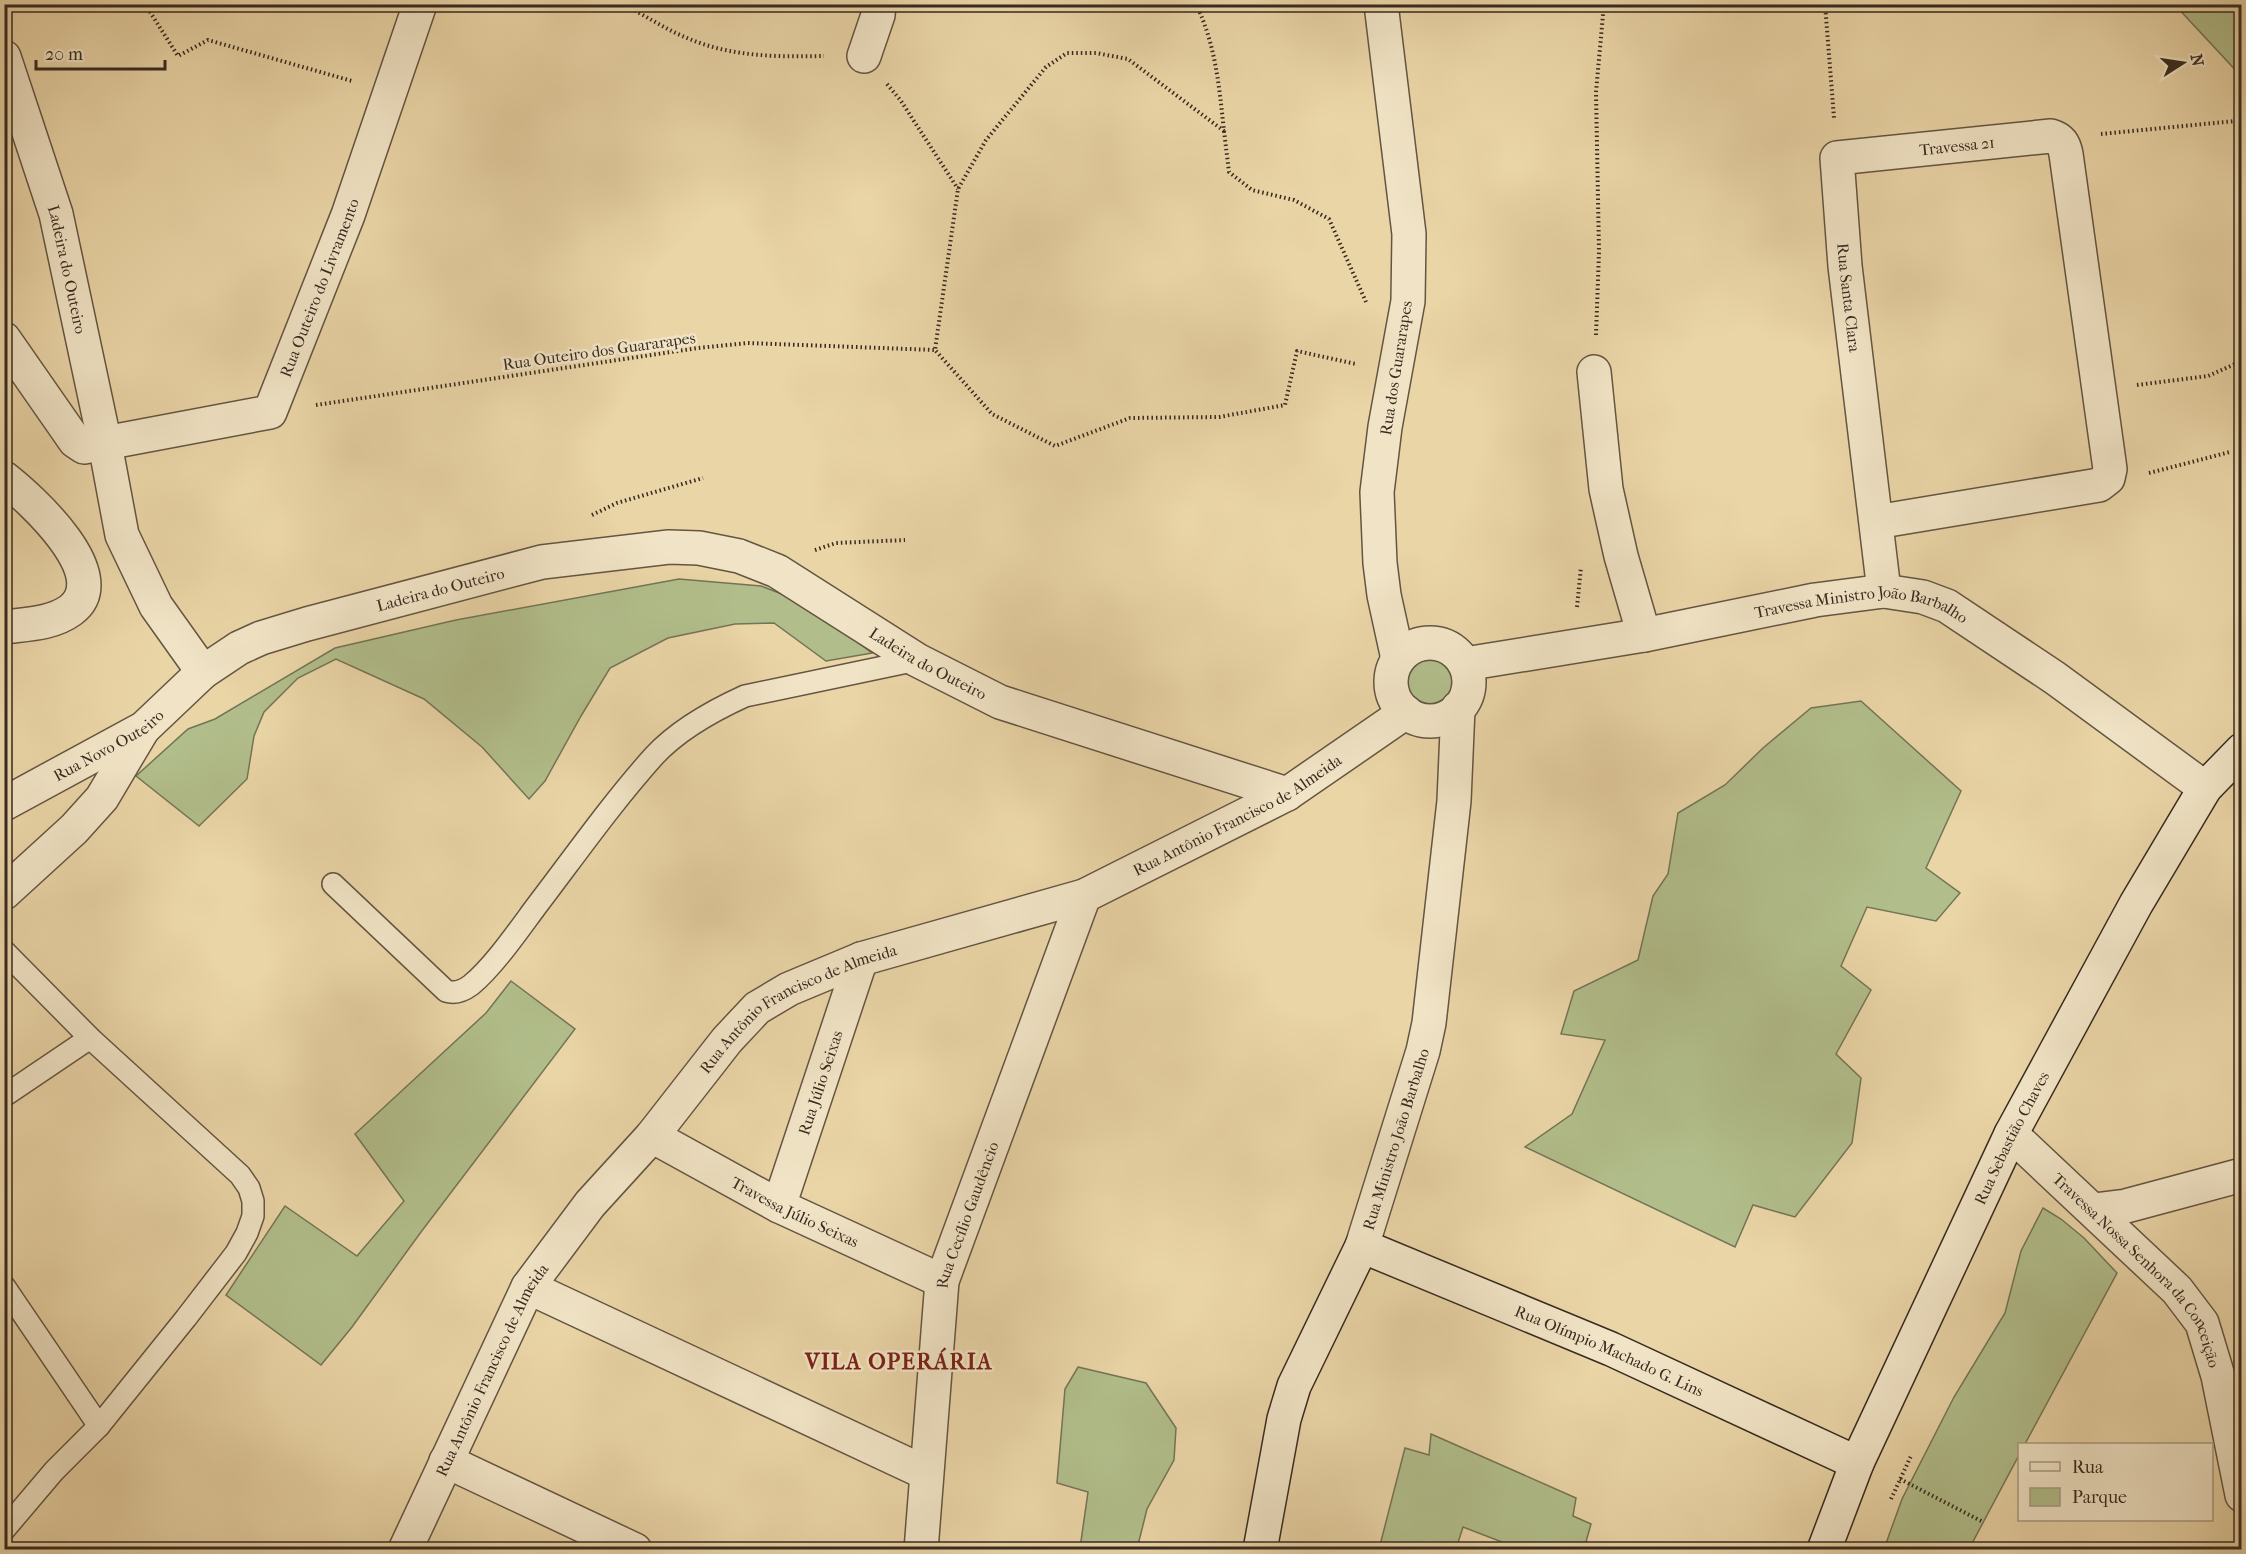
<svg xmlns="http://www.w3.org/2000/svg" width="2246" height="1554" font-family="'IM FELL French Canon',serif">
<rect width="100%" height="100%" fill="#ead5a7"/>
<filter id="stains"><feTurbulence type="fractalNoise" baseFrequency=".00333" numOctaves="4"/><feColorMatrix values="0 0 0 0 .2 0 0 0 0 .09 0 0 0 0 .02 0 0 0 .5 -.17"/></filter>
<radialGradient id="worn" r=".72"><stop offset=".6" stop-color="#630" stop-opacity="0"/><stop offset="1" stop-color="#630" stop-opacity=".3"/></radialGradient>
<g fill="#b1be8b" stroke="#747456" stroke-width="1.5">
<polygon points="2175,5 2241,5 2241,76"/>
<polygon points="679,579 761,586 805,603 872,653 826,661 774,623 735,624 668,638 610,668 581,716 545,781 529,799 482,747 424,699 336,659 298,678 264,712 254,736 247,779 199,826 136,776 188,729 215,719 335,648 456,620"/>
<circle cx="1431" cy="682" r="29"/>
<polygon points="1861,701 1961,791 1926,868 1960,893 1936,921 1867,907 1841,966 1871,990 1836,1054 1861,1078 1852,1143 1795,1217 1753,1205 1735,1247 1525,1147 1572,1114 1605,1040 1561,1034 1574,991 1638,960 1653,896 1668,874 1678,813 1725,785 1763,748 1811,708"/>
<polygon points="511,981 575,1029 421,1232 352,1327 321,1365 226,1295 285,1206 357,1256 404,1201 355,1134 486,1013"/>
<polygon points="2043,1208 2061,1219 2084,1238 2117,1273 2025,1444 2020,1444 2019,1455 1969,1549 1884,1549 1902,1499 1954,1397 2005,1313 2021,1251"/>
<polygon points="1078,1367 1146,1383 1176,1428 1174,1460 1147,1509 1137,1549 1062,1549 1080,1548 1088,1492 1057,1483 1065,1389"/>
<polygon points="1431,1434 1576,1498 1573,1516 1591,1524 1584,1549 1520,1549 1463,1527 1456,1549 1379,1549 1405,1448 1429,1455"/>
</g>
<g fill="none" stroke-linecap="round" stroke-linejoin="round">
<defs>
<g id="service">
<path d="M333,884L446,991C455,994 463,991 471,985C493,967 518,931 535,908C574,857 611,804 654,756C678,730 712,711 745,696L917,660"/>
<polyline points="4,951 90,1038 240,1175 249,1188 253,1201 253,1216 247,1233 236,1253 186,1318 99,1426 54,1471 4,1530"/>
<polyline points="4,1096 90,1038"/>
<polyline points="4,1286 99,1426"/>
</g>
<g id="minor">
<polyline points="1381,4 1409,234 1408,301 1385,427 1377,492 1380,563 1384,595 1398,659"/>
<polyline points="864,56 878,15 879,4"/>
<path id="s1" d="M4,57L56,214L105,444L122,535L156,606L203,672"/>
<path id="s2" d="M4,339L75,441L84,447L270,412L348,215L420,4"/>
<polyline points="1594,372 1606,489 1621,556 1644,635"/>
<path d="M4,478C31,499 116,576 71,610C52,624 27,624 4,627"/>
<path id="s3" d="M1876,522L2099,485L2108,478L2110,469L2066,154C2064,144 2061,139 2051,136L1837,158L1845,266L1884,591"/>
<path id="s4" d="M1465,664L1644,635L1815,600L1884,591L1923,597L1947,606L2055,678L2205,788"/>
<path id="s5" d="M4,804L144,728L203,672L239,648L261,638L307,624L542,562L669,547L699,548L739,556L777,571L917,660L1000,702L1287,794"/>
<polyline points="4,893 74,829 102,798 143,729"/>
<path id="s6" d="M2011,1134L2177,1290L2202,1323L2218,1376L2242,1495"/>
<path id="s7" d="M652,1136L779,1206L942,1281"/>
<path id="s8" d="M779,1206L861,959"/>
<polyline points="2094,1210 2126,1206 2242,1175"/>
<polyline points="528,1287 926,1473"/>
<polyline points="446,1461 635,1550"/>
<path id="s9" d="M405,1550L528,1287L590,1204L652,1136L727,1040L757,1008L789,989L861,959L1084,896L1287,794L1406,712"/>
<path id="s10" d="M921,1550L942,1281L1084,896"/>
</g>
<g id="tertiary">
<circle cx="1430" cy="682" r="39"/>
<path id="s11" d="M1362,1246L1423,1051L1429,1023L1454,801L1458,708"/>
</g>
<g id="secondary">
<path id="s12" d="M1260,1550L1284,1419L1294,1386L1362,1246L1611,1349L1857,1463"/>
<path id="s13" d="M1824,1550L1857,1463L2011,1134L2136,904L2205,788L2242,750"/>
</g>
</defs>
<use href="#service" stroke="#645542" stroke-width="24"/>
<use href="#minor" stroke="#645542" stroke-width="36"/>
<use href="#tertiary" stroke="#645542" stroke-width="36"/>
<use href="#secondary" stroke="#372a20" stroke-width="36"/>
<g stroke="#372a20" stroke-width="4" stroke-dasharray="1.5 3" stroke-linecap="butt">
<polyline points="145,4 178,56 208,40 352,81"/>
<path d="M623,4C646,16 668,31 692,40C734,57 780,57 824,56"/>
<path d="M1196,4C1216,46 1219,86 1224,131L1128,59L1096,53H1067L1046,67L986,140L958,189L935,350L992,414L1055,446L1130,418L1219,417L1285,405L1297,351L1356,364"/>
<polyline points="1825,4 1834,118"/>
<polyline points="887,84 901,101 958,189"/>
<polyline points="1224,131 1229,172 1252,190 1294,200 1329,219 1366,302"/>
<polyline points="2101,134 2235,121"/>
<polyline points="1596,335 1599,252 1596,92 1604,4"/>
<polyline points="2137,385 2208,376 2242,361"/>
<polyline points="316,405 698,348 748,343 935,350"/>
<polyline points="2149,473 2230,452"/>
<polyline points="592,515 617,503 703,478"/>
<polyline points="815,550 836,543 905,540"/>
<polyline points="1577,607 1581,567"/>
<polyline points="1900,1479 1983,1522"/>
<polyline points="1891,1499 1911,1456"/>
</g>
<use href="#service" stroke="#f1e4c6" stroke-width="21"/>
<use href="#minor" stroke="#f1e4c6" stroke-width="33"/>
<use href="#tertiary" stroke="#f1e4c6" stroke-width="33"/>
<use href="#secondary" stroke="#f1e4c6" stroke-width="33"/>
</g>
<g text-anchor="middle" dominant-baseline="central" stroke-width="5" stroke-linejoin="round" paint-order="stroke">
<g font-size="16" fill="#372a20" stroke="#f1e4c6">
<text transform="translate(1957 146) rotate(-6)">Travessa 21</text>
<text stroke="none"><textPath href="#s1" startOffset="222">Ladeira do Outeiro</textPath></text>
<text stroke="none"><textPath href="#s2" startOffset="458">Rua Outeiro do Livramento</textPath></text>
<text stroke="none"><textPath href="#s3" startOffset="945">Rua Santa Clara</textPath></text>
<text transform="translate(599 351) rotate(-8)">Rua Outeiro dos Guararapes</text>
<text transform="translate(1396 368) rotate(-81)">Rua dos Guararapes</text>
<text stroke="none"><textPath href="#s5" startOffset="494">Ladeira do Outeiro</textPath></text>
<text stroke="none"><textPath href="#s4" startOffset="404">Travessa Ministro João Barbalho</textPath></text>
<text stroke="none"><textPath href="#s5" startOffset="1016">Ladeira do Outeiro</textPath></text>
<text stroke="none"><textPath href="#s5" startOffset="120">Rua Novo Outeiro</textPath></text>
<text stroke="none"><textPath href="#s9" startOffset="1172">Rua Antônio Francisco de Almeida</textPath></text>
<text stroke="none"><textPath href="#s9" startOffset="686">Rua Antônio Francisco de Almeida</textPath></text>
<text stroke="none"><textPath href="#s8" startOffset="130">Rua Júlio Seixas</textPath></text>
<text stroke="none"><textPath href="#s11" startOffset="112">Rua Ministro João Barbalho</textPath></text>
<text stroke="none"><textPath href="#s13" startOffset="453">Rua Sebastião Chaves</textPath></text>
<text stroke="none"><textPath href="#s7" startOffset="162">Travessa Júlio Seixas</textPath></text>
<text stroke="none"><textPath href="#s10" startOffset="340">Rua Cecílio Gaudêncio</textPath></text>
<text stroke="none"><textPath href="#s6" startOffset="188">Travessa Nossa Senhora da Conceição</textPath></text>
<text stroke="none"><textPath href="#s12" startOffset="592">Rua Olímpio Machado G. Lins</textPath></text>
<text stroke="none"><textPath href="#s9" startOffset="200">Rua Antônio Francisco de Almeida</textPath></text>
</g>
<g font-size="22" font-weight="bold" letter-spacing="1.5" fill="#7a1f14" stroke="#f1e4c6">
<text x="899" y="1362">VILA OPERÁRIA</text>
</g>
</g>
<rect width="2246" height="1554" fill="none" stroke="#ead5a7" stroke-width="24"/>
<rect x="6" y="6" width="2234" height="1542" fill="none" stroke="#372a20" stroke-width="3"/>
<rect x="12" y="12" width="2222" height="1530" fill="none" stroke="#372a20" stroke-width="1.5"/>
<rect x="2018" y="1443" width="195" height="78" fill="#f1e4c6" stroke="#a79a84" stroke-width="1.5"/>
<rect x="2030" y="1462" width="30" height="9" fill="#f1e4c6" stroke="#a79a84" stroke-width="1.5"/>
<text x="2072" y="1473" font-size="18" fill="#372a20">Rua</text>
<rect x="2030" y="1488" width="30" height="18" fill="#b1be8b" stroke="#a79a84" stroke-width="1.5"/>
<text x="2072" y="1503" font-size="18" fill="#372a20">Parque</text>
<g transform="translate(2183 63) rotate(78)" stroke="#f1e4c6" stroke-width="4.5" paint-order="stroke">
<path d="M0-4.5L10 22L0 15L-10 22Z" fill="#372a20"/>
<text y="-9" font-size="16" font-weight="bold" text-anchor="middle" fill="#372a20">N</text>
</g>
<path d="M36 60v9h129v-9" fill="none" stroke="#372a20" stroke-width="3"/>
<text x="45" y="60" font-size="18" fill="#372a20" stroke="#f1e4c6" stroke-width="4.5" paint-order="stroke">20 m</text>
<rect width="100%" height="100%" filter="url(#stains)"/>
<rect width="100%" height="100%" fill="url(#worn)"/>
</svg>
